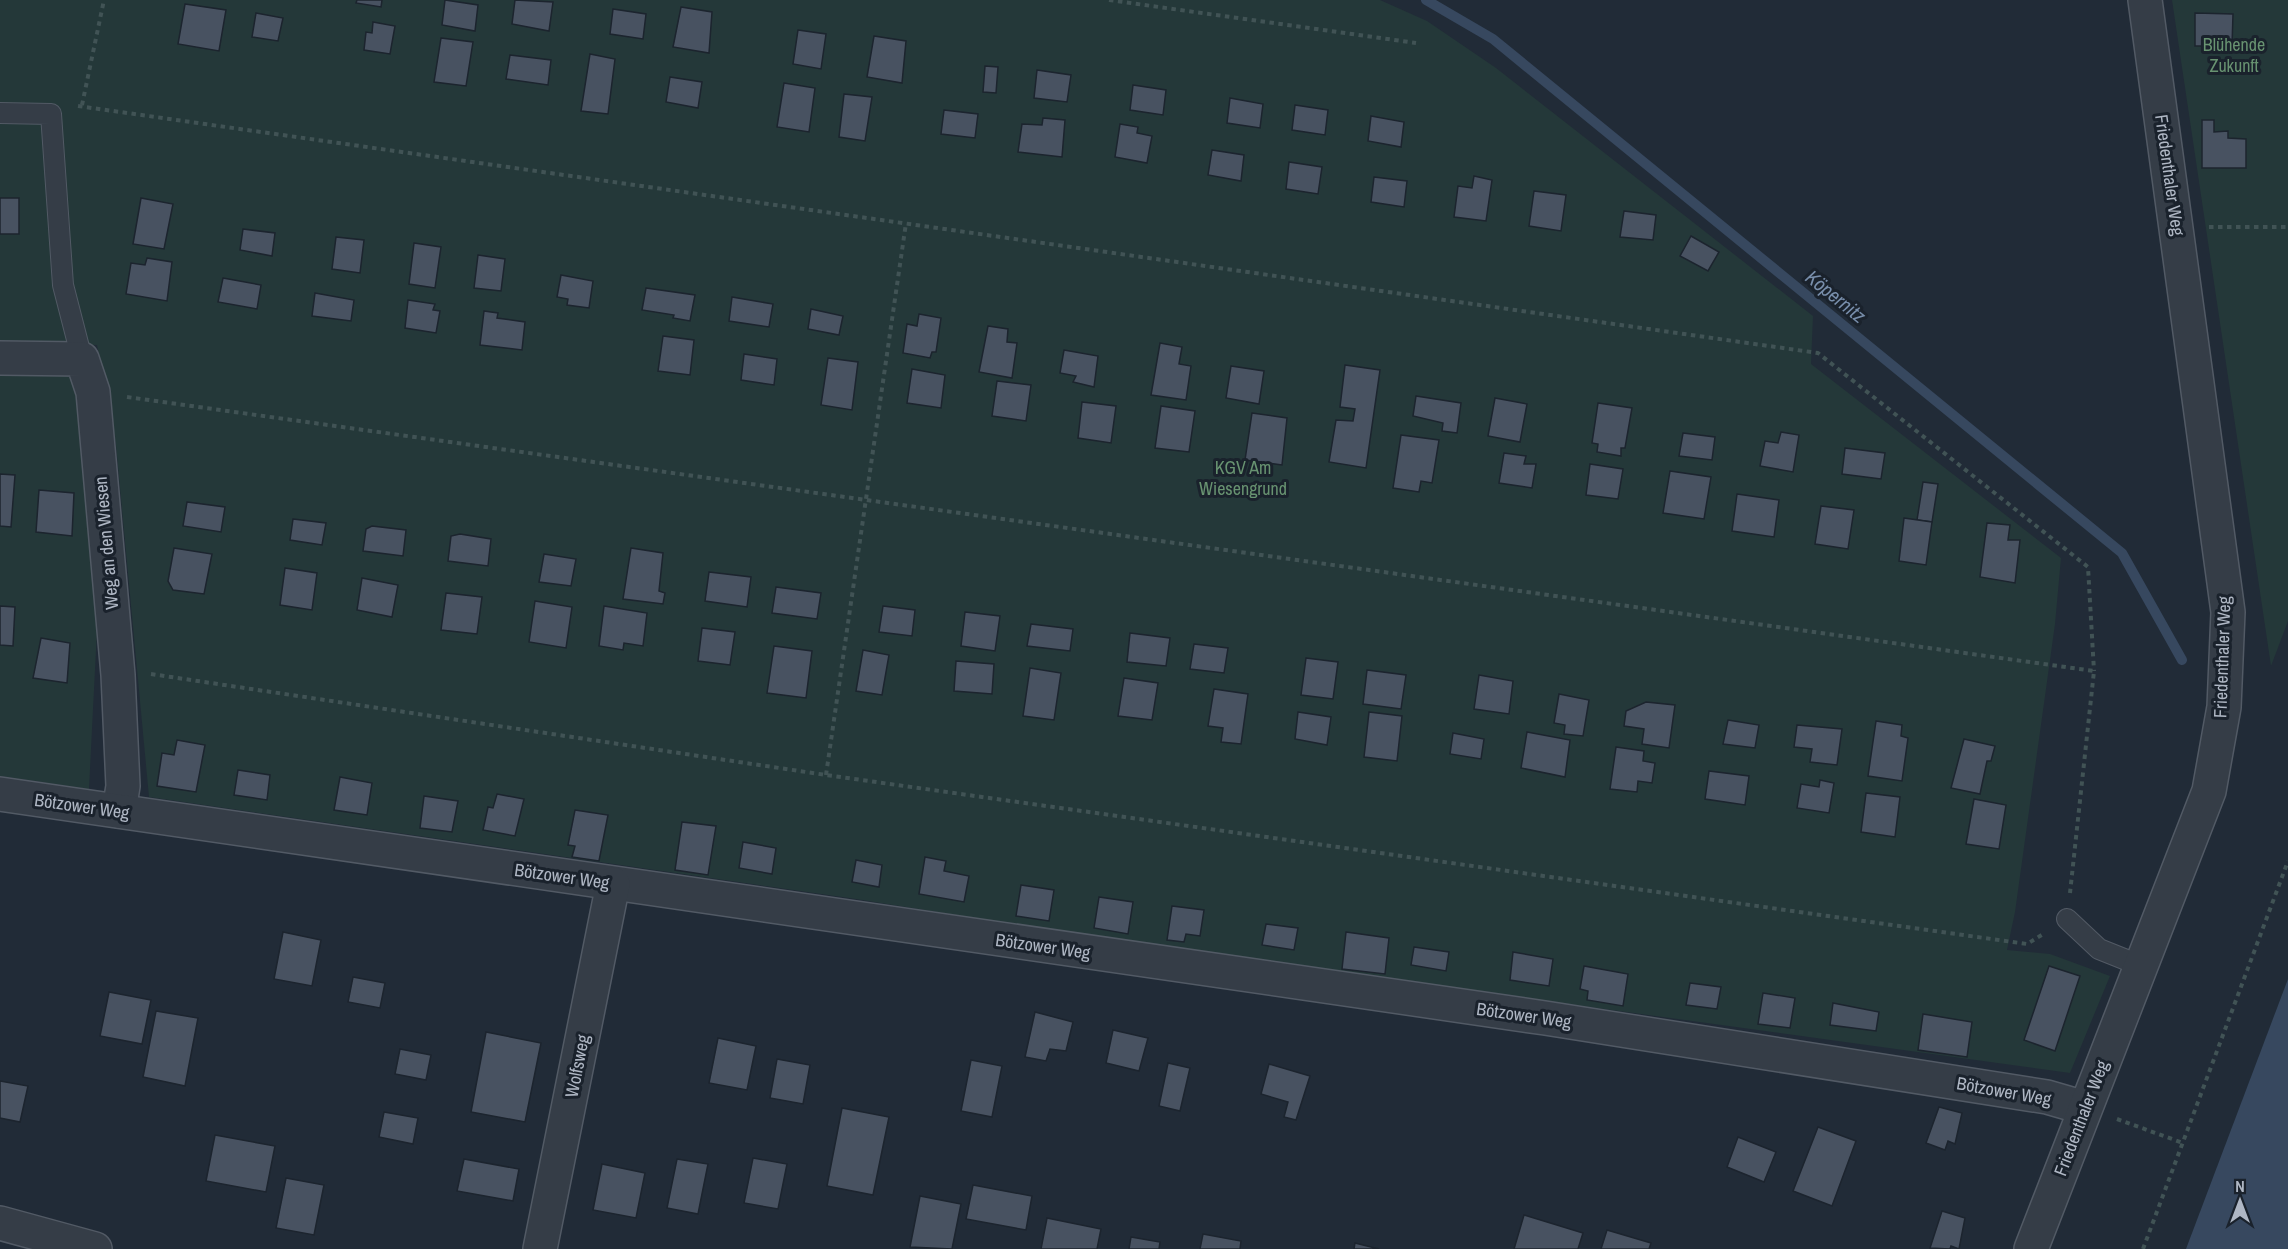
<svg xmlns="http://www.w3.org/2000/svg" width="2288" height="1249" font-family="'Archivo Narrow',sans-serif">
<rect width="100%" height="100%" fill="#212b37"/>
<g fill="#243839">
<polygon points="0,0 1380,0 1427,21 1496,68 1813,316 1811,364 2061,558 2055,624 2015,912 2007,950 2050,954 2110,976 2070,1073 1154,947 856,899 149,797 116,445 97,345 0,343"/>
<polygon points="2172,0 2288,0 2288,621 2271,666"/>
<polygon points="0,370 69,373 82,391 99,590 89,789 0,776"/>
</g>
<polygon fill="#37485f" points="2288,979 2288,1249 2186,1249"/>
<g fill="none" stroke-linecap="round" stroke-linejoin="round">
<polyline stroke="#37485f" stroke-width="10" points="1426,0 1493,39 2122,553 2182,660"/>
</g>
<g fill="#485261" stroke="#1c242e" stroke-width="1.5">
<polygon points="357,0 382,0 381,7 356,3"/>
<polygon points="445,0 478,5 475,31 442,25"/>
<polygon points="515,0 553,2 549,31 512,24"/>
<polygon points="185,4 226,10 219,51 178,44"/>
<polygon points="681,7 712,12 709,53 673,47"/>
<polygon points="613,9 646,14 643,39 610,34"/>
<polygon points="256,13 283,18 278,41 252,37"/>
<polygon points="2195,13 2233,14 2232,46 2195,46"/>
<polygon points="373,22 395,26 390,54 364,50 366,32 372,33"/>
<polygon points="798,30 826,34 821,69 793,64"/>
<polygon points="874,36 906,41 902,83 867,77"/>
<polygon points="441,38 473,42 466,86 434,82"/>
<polygon points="590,54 615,59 608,114 581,111"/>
<polygon points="510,55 551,60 548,85 506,79"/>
<polygon points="985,66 998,67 996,93 983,92"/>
<polygon points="1037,70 1071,75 1067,102 1034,98"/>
<polygon points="670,77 702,82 698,108 666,102"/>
<polygon points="784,83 815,88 809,132 777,127"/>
<polygon points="1133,85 1166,90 1163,115 1130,110"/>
<polygon points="844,94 872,97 865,141 839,137"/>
<polygon points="1230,98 1263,104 1260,128 1227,123"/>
<polygon points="1295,105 1328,110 1325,135 1292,130"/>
<polygon points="944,110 978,114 975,138 941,134"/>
<polygon points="1371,116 1404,122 1401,147 1368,141"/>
<polygon points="1043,118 1065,120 1062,157 1018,152 1022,124 1042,125"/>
<polygon points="2202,120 2214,120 2214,132 2228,131 2228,138 2246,139 2246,168 2202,168"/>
<polygon points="1120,124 1138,127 1137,133 1152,136 1147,163 1115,157"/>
<polygon points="1212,150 1244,155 1241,181 1208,175"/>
<polygon points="1289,162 1322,167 1318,194 1286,189"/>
<polygon points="1474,176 1492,180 1486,221 1454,217 1458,186 1472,188"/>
<polygon points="1374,177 1407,181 1404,207 1371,202"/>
<polygon points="1534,191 1566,195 1561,231 1529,226"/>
<rect x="0" y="198" width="19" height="36"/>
<polygon points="141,198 173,204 164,249 133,244"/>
<polygon points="1624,211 1656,215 1653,240 1620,237"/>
<polygon points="243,229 275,233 272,256 240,250"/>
<polygon points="1691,236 1719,252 1708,271 1680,256"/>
<polygon points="336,237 364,240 360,273 332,269"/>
<polygon points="414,243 441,247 435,288 409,284"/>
<polygon points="478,255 505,259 501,291 474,288"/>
<polygon points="147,258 172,262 167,301 126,294 131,263 145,265"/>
<polygon points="561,275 593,281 589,308 567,305 568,299 557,297"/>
<polygon points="223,278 261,285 257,309 218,302"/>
<polygon points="646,288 695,295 690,321 673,318 674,315 642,310"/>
<polygon points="315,293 354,300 351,321 312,316"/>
<polygon points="732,297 773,304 769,327 729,321"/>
<polygon points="408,300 435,304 433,310 440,311 436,333 405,328"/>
<polygon points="811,309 843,316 839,335 808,329"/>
<polygon points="484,311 498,313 497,318 525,322 522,350 480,345"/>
<polygon points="919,314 941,318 936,352 932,352 930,358 903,353 907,324 917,326"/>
<polygon points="988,326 1008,329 1007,342 1017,343 1012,378 979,372"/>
<polygon points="663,336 694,340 690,375 658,371"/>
<polygon points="1160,343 1182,347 1179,364 1191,366 1186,400 1151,395"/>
<polygon points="1064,350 1098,356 1094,387 1073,382 1076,376 1060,373"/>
<polygon points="744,354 777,359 774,385 741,380"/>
<polygon points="828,358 858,362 852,410 821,405"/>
<polygon points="1345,365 1380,370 1366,468 1329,462 1336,420 1353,421 1355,409 1340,407"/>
<polygon points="1231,366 1264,371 1259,404 1226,398"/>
<polygon points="912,369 945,375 941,408 907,403"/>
<polygon points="997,381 1031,385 1026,421 992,416"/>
<polygon points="1416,396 1461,403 1457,433 1442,431 1443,423 1413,416"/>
<polygon points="1495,398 1527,404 1520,442 1488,436"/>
<polygon points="1082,402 1116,406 1111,443 1078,438"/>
<polygon points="1598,403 1632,408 1625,448 1621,448 1621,456 1597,452 1598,444 1592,443"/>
<polygon points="1161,406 1195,411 1189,452 1155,448"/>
<polygon points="1252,413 1287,418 1282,465 1245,460"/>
<polygon points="1781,432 1799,435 1793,472 1760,466 1765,441 1778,443"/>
<polygon points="1683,433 1715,437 1712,460 1679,456"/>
<polygon points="1401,435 1439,440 1432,483 1421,481 1419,492 1393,488"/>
<polygon points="1845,448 1885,453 1881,479 1842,474"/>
<polygon points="1504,453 1526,456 1524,464 1536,464 1532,488 1499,483"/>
<polygon points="1590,464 1623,469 1618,499 1586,495"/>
<polygon points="1670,471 1711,477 1704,519 1663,513"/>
<polygon points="0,474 15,475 11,527 0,526"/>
<polygon points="1923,482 1938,484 1932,522 1917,520"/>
<polygon points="39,490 74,493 72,536 36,532"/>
<polygon points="1737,494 1779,500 1774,537 1732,531"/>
<polygon points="187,502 225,507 221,532 183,526"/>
<polygon points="1821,506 1854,510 1848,549 1815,544"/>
<polygon points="1904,518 1932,522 1926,565 1899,561"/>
<polygon points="293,519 326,523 322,545 290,540"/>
<polygon points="1987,523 2010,525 2008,540 2020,540 2015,583 1980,577"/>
<polygon points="372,526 406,530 403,556 363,551 366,529"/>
<polygon points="460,534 491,539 488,566 448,561 451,536"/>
<polygon points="174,548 212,554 204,594 173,590 168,581"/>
<polygon points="631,548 663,553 659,591 665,593 663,604 623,599"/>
<polygon points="544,554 576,559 571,586 539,582"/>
<polygon points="285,568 317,573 312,610 280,605"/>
<polygon points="709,572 751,577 747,607 705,601"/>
<polygon points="362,578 398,585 392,617 357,610"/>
<polygon points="776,587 821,593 817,619 772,613"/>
<polygon points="446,593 482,597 477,634 441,630"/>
<polygon points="535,601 572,607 566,648 529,642"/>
<polygon points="0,606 15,607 13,646 0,645"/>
<polygon points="604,606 647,613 643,646 624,643 623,650 599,646"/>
<polygon points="883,606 915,610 912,636 879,632"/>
<polygon points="965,612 1000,616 995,651 961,646"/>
<polygon points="1031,624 1073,629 1070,651 1027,646"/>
<polygon points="702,628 735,632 730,665 698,661"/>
<polygon points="1130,633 1170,638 1166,666 1127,662"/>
<polygon points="41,638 70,643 67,683 33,678"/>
<polygon points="1194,644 1228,648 1224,673 1190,669"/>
<polygon points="774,646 812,651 806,698 767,693"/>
<polygon points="863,650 889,655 882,695 856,691"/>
<polygon points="1306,658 1338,662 1333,699 1301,695"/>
<polygon points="956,661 994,664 992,694 954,691"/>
<polygon points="1030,668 1061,673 1054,720 1023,716"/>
<polygon points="1367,670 1406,675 1401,709 1363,704"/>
<polygon points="1479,675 1513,681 1509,714 1474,709"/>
<polygon points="1124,678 1158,683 1152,720 1118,716"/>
<polygon points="1214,689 1248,694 1241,744 1221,742 1223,728 1208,726"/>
<polygon points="1559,694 1589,700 1583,736 1564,734 1565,725 1554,723"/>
<polygon points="1646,702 1675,705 1669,748 1642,744 1644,729 1624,726 1626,711"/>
<polygon points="1298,712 1331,717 1327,745 1295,739"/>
<polygon points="1369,712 1402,716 1397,761 1364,757"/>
<polygon points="1728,720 1759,725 1755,748 1723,744"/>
<polygon points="1876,721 1902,725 1901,736 1908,738 1902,781 1868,776"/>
<polygon points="1797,725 1842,729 1837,765 1810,762 1812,749 1794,747"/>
<polygon points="1527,732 1570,740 1565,777 1521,768"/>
<polygon points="1453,733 1484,739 1481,759 1450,754"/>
<polygon points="1964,739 1995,746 1991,761 1987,761 1980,794 1951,788"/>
<polygon points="177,740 205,745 196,792 157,786 162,753 174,755"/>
<polygon points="1616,747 1644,751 1643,761 1655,763 1652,783 1638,781 1637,792 1610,789"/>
<polygon points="238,770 270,775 267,800 234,795"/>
<polygon points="1709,771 1749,776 1745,805 1705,799"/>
<polygon points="340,777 372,783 367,815 334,810"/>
<polygon points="1820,780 1834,783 1829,813 1797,808 1801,784 1819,787"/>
<polygon points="1866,793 1900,797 1895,837 1861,832"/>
<polygon points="497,794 524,799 515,836 483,830 488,807 493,808"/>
<polygon points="424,796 458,801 452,832 420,828"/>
<polygon points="1974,799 2006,805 1999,849 1966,844"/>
<polygon points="575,810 608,815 599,861 572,857 575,846 568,845"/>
<polygon points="682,822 716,826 708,875 675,870"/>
<polygon points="743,842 776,848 772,874 739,868"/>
<polygon points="925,857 946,861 944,871 969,876 964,902 919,894"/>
<polygon points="856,860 882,865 879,887 852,882"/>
<polygon points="1021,885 1054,890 1049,921 1016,916"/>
<polygon points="1099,897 1133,902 1128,934 1094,928"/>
<polygon points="1172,906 1204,910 1200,936 1186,934 1184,942 1167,940"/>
<polygon points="1266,924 1298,928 1294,950 1262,945"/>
<polygon points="283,932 321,940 312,986 274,979"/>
<polygon points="1346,932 1389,938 1385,974 1342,969"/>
<polygon points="1414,947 1449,952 1446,971 1411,965"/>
<polygon points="1513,952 1553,959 1549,986 1510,980"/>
<polygon points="1584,966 1628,974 1623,1006 1587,1000 1588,991 1580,989"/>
<polygon points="2049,966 2080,976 2055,1051 2024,1040"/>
<polygon points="353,977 385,983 380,1008 348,1002"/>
<polygon points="1690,983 1721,987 1717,1009 1686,1005"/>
<polygon points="109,992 151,1000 142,1044 100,1036"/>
<polygon points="1763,993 1795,998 1790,1028 1758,1024"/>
<polygon points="1833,1003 1879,1012 1876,1031 1830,1025"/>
<polygon points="156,1011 198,1018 185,1086 143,1077"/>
<polygon points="1035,1012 1073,1022 1066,1051 1050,1049 1046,1061 1025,1057"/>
<polygon points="1923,1014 1972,1022 1967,1057 1918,1050"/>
<polygon points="1113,1030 1148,1038 1139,1071 1106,1063"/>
<polygon points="486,1032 541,1043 525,1122 471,1112"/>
<polygon points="718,1038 756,1046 747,1090 709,1083"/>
<polygon points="400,1049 431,1055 426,1080 395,1074"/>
<polygon points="777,1059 810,1065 803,1104 770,1098"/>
<polygon points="971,1060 1002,1066 992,1117 961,1111"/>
<polygon points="1168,1063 1190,1068 1180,1111 1159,1106"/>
<polygon points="1269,1064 1310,1076 1296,1120 1284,1117 1288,1102 1261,1094"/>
<polygon points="0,1081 28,1086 20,1122 0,1118"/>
<polygon points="1939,1107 1962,1113 1955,1144 1948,1141 1945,1150 1926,1143"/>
<polygon points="842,1108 889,1117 873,1195 827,1186"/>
<polygon points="384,1112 418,1118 413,1144 379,1137"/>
<polygon points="1818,1127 1856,1141 1832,1206 1793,1191"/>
<polygon points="215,1135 275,1146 266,1192 206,1181"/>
<polygon points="1738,1137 1776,1152 1764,1182 1727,1167"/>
<polygon points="753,1158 787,1164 778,1209 744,1203"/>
<polygon points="464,1159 519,1169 513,1201 457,1191"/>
<polygon points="677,1159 708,1164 698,1214 667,1208"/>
<polygon points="602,1164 645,1173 636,1218 593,1210"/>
<polygon points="286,1178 324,1185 314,1235 276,1228"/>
<polygon points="973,1185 1032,1196 1026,1230 966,1219"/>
<polygon points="920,1196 961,1204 952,1249 910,1247"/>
<polygon points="1942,1211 1965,1218 1959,1249 1951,1246 1950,1249 1930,1248"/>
<polygon points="1524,1215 1583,1233 1578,1249 1514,1249"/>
<polygon points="1047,1218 1101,1229 1097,1249 1041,1249"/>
<polygon points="1607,1230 1651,1243 1649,1249 1601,1249"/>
<polygon points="1203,1234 1241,1241 1240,1249 1200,1249"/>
<polygon points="1131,1237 1160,1242 1159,1249 1129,1249"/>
<polygon points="1355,1243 1379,1249 1354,1249"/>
</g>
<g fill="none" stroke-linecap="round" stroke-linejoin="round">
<defs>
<g id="lane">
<polyline points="0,113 51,114 63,285 82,359"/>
<polyline points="2067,919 2099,949 2139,965"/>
</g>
<g id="street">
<polyline points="0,358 82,359 93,392 118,675 123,786 119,811"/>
<polyline points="0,794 1545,1018 2047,1097 2085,1108"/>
<polyline points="0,1223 95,1249"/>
<polyline points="540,1249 613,884"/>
<polyline points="2031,1249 2209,791 2224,707 2228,612 2145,0"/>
</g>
</defs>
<use href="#lane" stroke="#525a65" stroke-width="22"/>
<use href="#street" stroke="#525a65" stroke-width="36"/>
<g stroke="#415355" stroke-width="4" stroke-dasharray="4.5 4.5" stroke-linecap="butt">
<polyline points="1109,0 1416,43"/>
<polyline points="82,105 104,0"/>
<polyline points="78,106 1818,353 2088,567 2094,671"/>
<polyline points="2209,227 2288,227"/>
<polyline points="127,397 2094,671 2070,893"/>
<polyline points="151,674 826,775 2027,944 2045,933"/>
<polyline points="826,775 906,223"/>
<polyline points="2117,1119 2183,1143"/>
<polyline points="2143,1249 2288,861"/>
</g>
<use href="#lane" stroke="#353d47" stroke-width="20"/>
<use href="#street" stroke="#353d47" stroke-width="33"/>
</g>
<g text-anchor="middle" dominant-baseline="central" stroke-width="6" stroke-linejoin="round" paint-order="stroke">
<g font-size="18" fill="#689371" stroke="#1a222c">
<text x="2234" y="44">Blühende<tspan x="2234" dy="21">Zukunft</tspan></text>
<text x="1243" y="467">KGV Am<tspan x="1243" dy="21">Wiesengrund</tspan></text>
</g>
<g font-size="18" fill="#afb7c4" stroke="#1a222c">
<text transform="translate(2170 175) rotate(82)">Friedenthaler Weg</text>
<text transform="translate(106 543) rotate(-95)">Weg an den Wiesen</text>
<text transform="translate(2222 657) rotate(-88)">Friedenthaler Weg</text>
<text transform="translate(82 806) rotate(8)">Bötzower Weg</text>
<text transform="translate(562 876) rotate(8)">Bötzower Weg</text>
<text transform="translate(1043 946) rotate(8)">Bötzower Weg</text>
<text transform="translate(1524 1015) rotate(8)">Bötzower Weg</text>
<text transform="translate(577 1066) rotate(-79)">Wolfsweg</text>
<text transform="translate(2004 1091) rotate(10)">Bötzower Weg</text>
<text transform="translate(2081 1118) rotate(-69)">Friedenthaler Weg</text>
</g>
<g font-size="20" font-style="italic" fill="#788eab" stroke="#1a222c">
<text transform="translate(1836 296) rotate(39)">Köpernitz</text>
</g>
</g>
<g transform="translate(2240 1201)" stroke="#1a222c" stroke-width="4.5" paint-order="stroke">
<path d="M0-4.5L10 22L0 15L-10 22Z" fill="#afb7c4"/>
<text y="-9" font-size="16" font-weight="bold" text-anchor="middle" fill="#afb7c4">N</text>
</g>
</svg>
